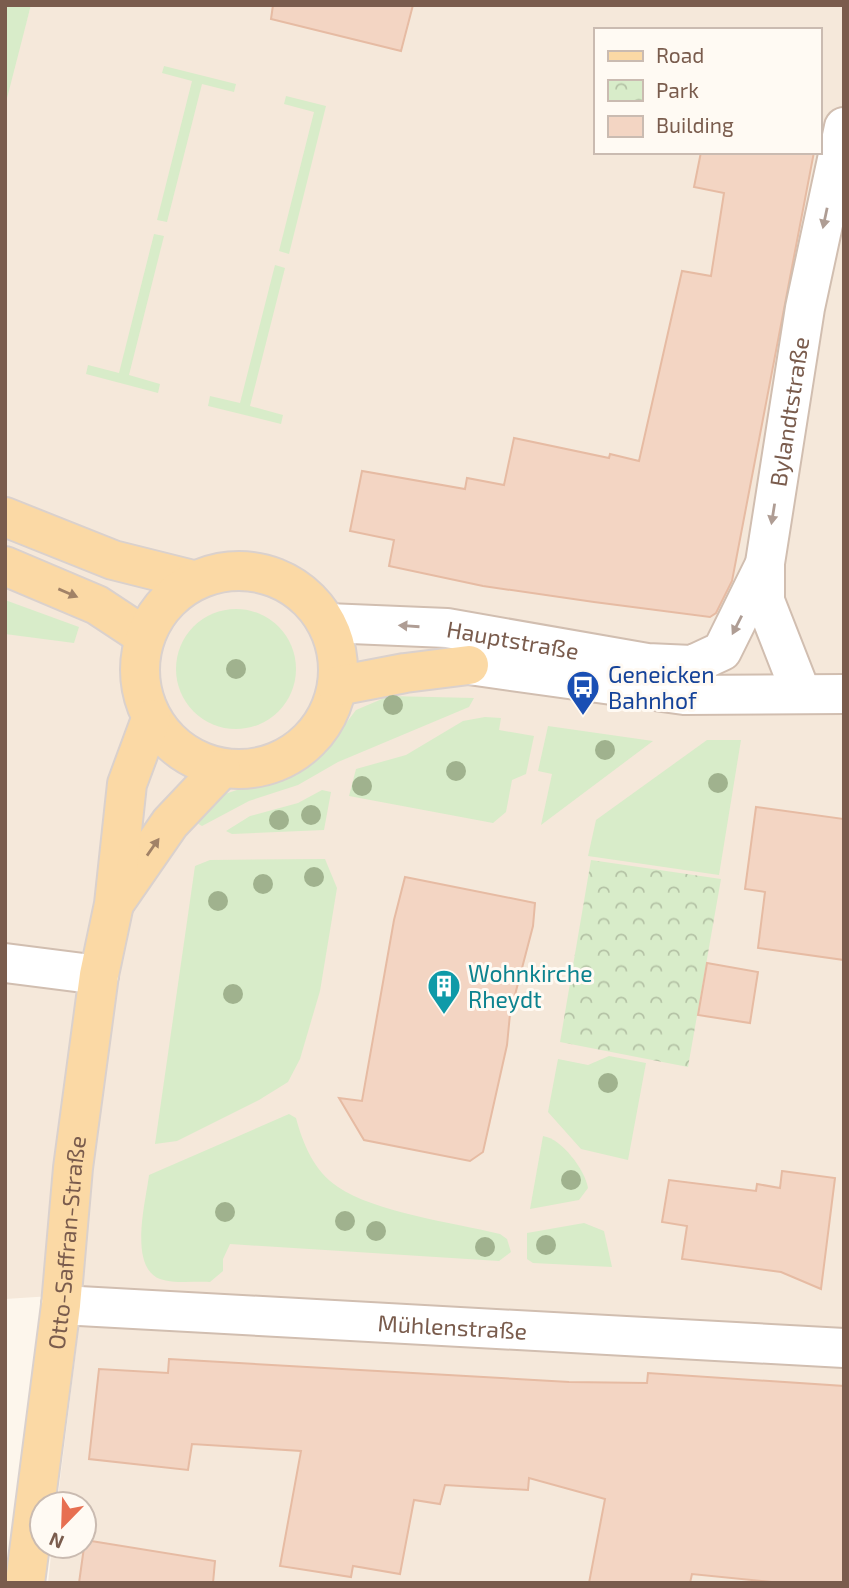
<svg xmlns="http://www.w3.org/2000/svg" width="849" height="1588" font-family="'Exo 2',sans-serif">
<defs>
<pattern id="park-crowns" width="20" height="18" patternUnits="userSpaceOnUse" patternTransform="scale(1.75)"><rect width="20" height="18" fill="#d8ecc9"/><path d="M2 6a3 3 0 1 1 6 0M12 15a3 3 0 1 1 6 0" fill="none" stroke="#b4c2a5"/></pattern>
</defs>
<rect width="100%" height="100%" fill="#fdf6ec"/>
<path fill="#f5e8da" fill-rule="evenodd" d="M31,5H844V1583H48L52,1546H84V1504H57L83,1294L5,1299V98ZM595,30H819V152H595Z"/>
<g fill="#d8ecc9">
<polygon points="5,5 31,5 5,106"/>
<polygon points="164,66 236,84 234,92 202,84 167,222 157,220 192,81 162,73"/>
<polygon points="286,96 326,106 289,254 279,251 314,112 284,104"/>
<polygon points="154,234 164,236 129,375 160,384 158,393 86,374 88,365 119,373"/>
<polygon points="275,265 285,268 250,406 283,415 281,424 208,406 210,396 240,403"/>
<polygon points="5,600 79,627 74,643 5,634"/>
<circle cx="236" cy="669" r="60"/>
<polygon points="389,696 474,698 469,707 338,762 298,785 249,801 202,826 195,822 194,816 225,794 298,769 334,739 356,710"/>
<polygon points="485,717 501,718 499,730 534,736 526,774 512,780 506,812 493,823 349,796 356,769 406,755 463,721"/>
<polygon points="548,726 653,741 541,825 552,774 538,771"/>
<polygon points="707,740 741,740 719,875 588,856 596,820"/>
<polygon points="322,790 331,792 324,830 232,834 226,831 250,816 298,803"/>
<polygon points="325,859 337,888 320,991 300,1059 288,1082 259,1100 177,1141 155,1144 195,866 210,860"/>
<polygon points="609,1056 646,1063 628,1160 581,1149 548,1112 558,1059 588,1065"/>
<path d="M289,1114L296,1118C303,1144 314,1171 338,1187C374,1212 455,1223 500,1234L507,1239L511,1252L499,1261L230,1244L223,1259V1271L210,1282C195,1281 174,1284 160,1279C128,1267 146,1201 149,1175Z"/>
<path d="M543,1136C562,1139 585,1170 588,1188L579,1200L530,1209Z"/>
<polygon points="584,1223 604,1231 612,1267 533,1263 527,1259 527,1233"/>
</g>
<polygon fill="url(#park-crowns)" points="591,860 721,879 688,1067 560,1042"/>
<g fill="#f3d5c3" stroke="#e6bba3" stroke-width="2">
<polygon points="273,5 413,5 401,51 271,19"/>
<polygon points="701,152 814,152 732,581 716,613 710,617 594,602 483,586 389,566 394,540 350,531 362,471 465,489 467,478 504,485 514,438 609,458 610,454 639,461 682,271 711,276 724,193 694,187"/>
<polygon points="756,807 844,819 844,960 758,948 765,892 745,889"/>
<polygon points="405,877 535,903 533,926 510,1014 507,1045 483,1152 470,1161 364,1140 339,1098 362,1101 394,920"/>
<polygon points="707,963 758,972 750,1023 698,1015"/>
<polygon points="782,1171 835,1178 821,1289 781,1272 682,1259 687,1226 662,1222 669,1180 756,1191 757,1184 780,1188"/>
<polygon points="169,1359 569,1382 647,1383 648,1373 844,1386 844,1583 781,1583 692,1574 690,1583 589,1583 605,1499 529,1478 528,1490 445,1485 440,1504 414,1500 400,1574 353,1566 351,1577 280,1566 301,1451 192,1444 188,1470 89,1459 99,1369 168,1373"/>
<polygon points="85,1540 215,1561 213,1583 79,1583"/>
</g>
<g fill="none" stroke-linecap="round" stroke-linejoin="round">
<defs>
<g id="minor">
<path id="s1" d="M327,623L447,628L647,663L692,665L722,651L763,568"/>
<polyline points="469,665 684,695 844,694"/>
<path id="s2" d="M801,693L765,601V563L805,308L844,127"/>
<polyline points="5,963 99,975"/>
<path id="s3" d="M61,1305L844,1348"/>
</g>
<g id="major">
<polyline points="5,517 113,560 193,580"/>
<polyline points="5,566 97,605 144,636"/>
<circle cx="239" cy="670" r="99"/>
<polyline points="337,686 405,673 469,665"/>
<polyline points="116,901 170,823 221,769"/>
<path id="s4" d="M25,1583L61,1305L73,1168L99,975L114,904L127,784L151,719"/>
</g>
</defs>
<use href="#minor" stroke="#d1beb0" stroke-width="42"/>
<use href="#major" stroke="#dad1cd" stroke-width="42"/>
<use href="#minor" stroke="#fff" stroke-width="38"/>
<use href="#major" stroke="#fbd9a5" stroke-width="38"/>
</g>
<g fill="#a0b28e">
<circle cx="236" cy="669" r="10"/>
<circle cx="393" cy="705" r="10"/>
<circle cx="605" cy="750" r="10"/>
<circle cx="456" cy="771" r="10"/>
<circle cx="718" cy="783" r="10"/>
<circle cx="362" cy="786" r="10"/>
<circle cx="311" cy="815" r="10"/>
<circle cx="279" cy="820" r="10"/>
<circle cx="314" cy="877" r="10"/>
<circle cx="263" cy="884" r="10"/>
<circle cx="218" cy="901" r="10"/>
<circle cx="233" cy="994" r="10"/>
<circle cx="608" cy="1083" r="10"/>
<circle cx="571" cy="1180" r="10"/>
<circle cx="225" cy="1212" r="10"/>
<circle cx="345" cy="1221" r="10"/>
<circle cx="376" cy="1231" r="10"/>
<circle cx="546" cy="1245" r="10"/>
<circle cx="485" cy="1247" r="10"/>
</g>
<defs><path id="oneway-solid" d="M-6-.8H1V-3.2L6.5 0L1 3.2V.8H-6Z" transform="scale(1.75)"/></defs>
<g fill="#af9d94">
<use href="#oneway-solid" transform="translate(825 218) rotate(102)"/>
<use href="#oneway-solid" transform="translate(773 514) rotate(99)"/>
<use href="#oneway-solid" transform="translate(737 625) rotate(117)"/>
<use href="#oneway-solid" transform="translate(409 626) rotate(-176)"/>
</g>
<g fill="#a18267">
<use href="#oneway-solid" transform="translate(68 593) rotate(23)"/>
<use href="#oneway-solid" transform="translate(153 847) rotate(-55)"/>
</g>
<defs>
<symbol id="bus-pin" viewBox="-11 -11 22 30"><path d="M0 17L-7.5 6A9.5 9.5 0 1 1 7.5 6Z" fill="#1a4fb4" stroke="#fffaf3"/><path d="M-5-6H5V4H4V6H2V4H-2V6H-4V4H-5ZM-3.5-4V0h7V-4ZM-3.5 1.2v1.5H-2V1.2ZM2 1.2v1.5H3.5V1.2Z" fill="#fff"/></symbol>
<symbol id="building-pin" viewBox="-11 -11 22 30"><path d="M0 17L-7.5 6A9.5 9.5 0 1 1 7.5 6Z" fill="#0f9aa8" stroke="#fffaf3"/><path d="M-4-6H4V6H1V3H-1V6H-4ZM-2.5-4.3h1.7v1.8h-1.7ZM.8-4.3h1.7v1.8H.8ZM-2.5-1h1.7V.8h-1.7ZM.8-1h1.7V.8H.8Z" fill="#fff"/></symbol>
</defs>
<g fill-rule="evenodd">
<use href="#bus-pin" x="564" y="668" width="38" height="52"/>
<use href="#building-pin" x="425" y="967" width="38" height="52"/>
</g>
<g text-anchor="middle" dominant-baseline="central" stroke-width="6" stroke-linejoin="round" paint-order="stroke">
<g font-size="23" fill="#7a5c4d" stroke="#fffaf3">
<text stroke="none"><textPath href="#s2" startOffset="290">Bylandtstraße</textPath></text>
<text stroke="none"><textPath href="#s1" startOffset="187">Hauptstraße</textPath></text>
<text stroke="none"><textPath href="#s4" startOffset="343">Otto-Saffran-Straße</textPath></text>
<text stroke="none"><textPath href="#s3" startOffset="392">Mühlenstraße</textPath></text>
</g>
<g font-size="23" fill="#164399" stroke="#fffaf3" text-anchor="start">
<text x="608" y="674">Geneicken<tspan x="608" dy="26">Bahnhof</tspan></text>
</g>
<g font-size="23" fill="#0d838f" stroke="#fffaf3" text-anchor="start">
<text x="468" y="973">Wohnkirche<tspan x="468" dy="26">Rheydt</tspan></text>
</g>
</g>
<rect width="849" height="1588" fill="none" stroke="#7a5c4d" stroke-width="14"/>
<rect x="594" y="28" width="228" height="126" fill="#fffaf3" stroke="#cabbb1" stroke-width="2"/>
<rect x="608" y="51" width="35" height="10" fill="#fbd9a5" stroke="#cabbb1" stroke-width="2"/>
<text x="656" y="63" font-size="21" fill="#7a5c4d">Road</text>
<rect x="608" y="80" width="35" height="21" fill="url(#park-crowns)" stroke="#cabbb1" stroke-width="2"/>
<text x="656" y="98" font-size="21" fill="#7a5c4d">Park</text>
<rect x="608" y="116" width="35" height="21" fill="#f3d5c3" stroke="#cabbb1" stroke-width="2"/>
<text x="656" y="133" font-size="21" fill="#7a5c4d">Building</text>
<g transform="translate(63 1525) rotate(203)"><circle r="33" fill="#fffaf3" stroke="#cabbb1" stroke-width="2"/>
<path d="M0-5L12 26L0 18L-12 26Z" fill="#e76f51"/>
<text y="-10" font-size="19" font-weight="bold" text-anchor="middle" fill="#7a5c4d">N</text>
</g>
</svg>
